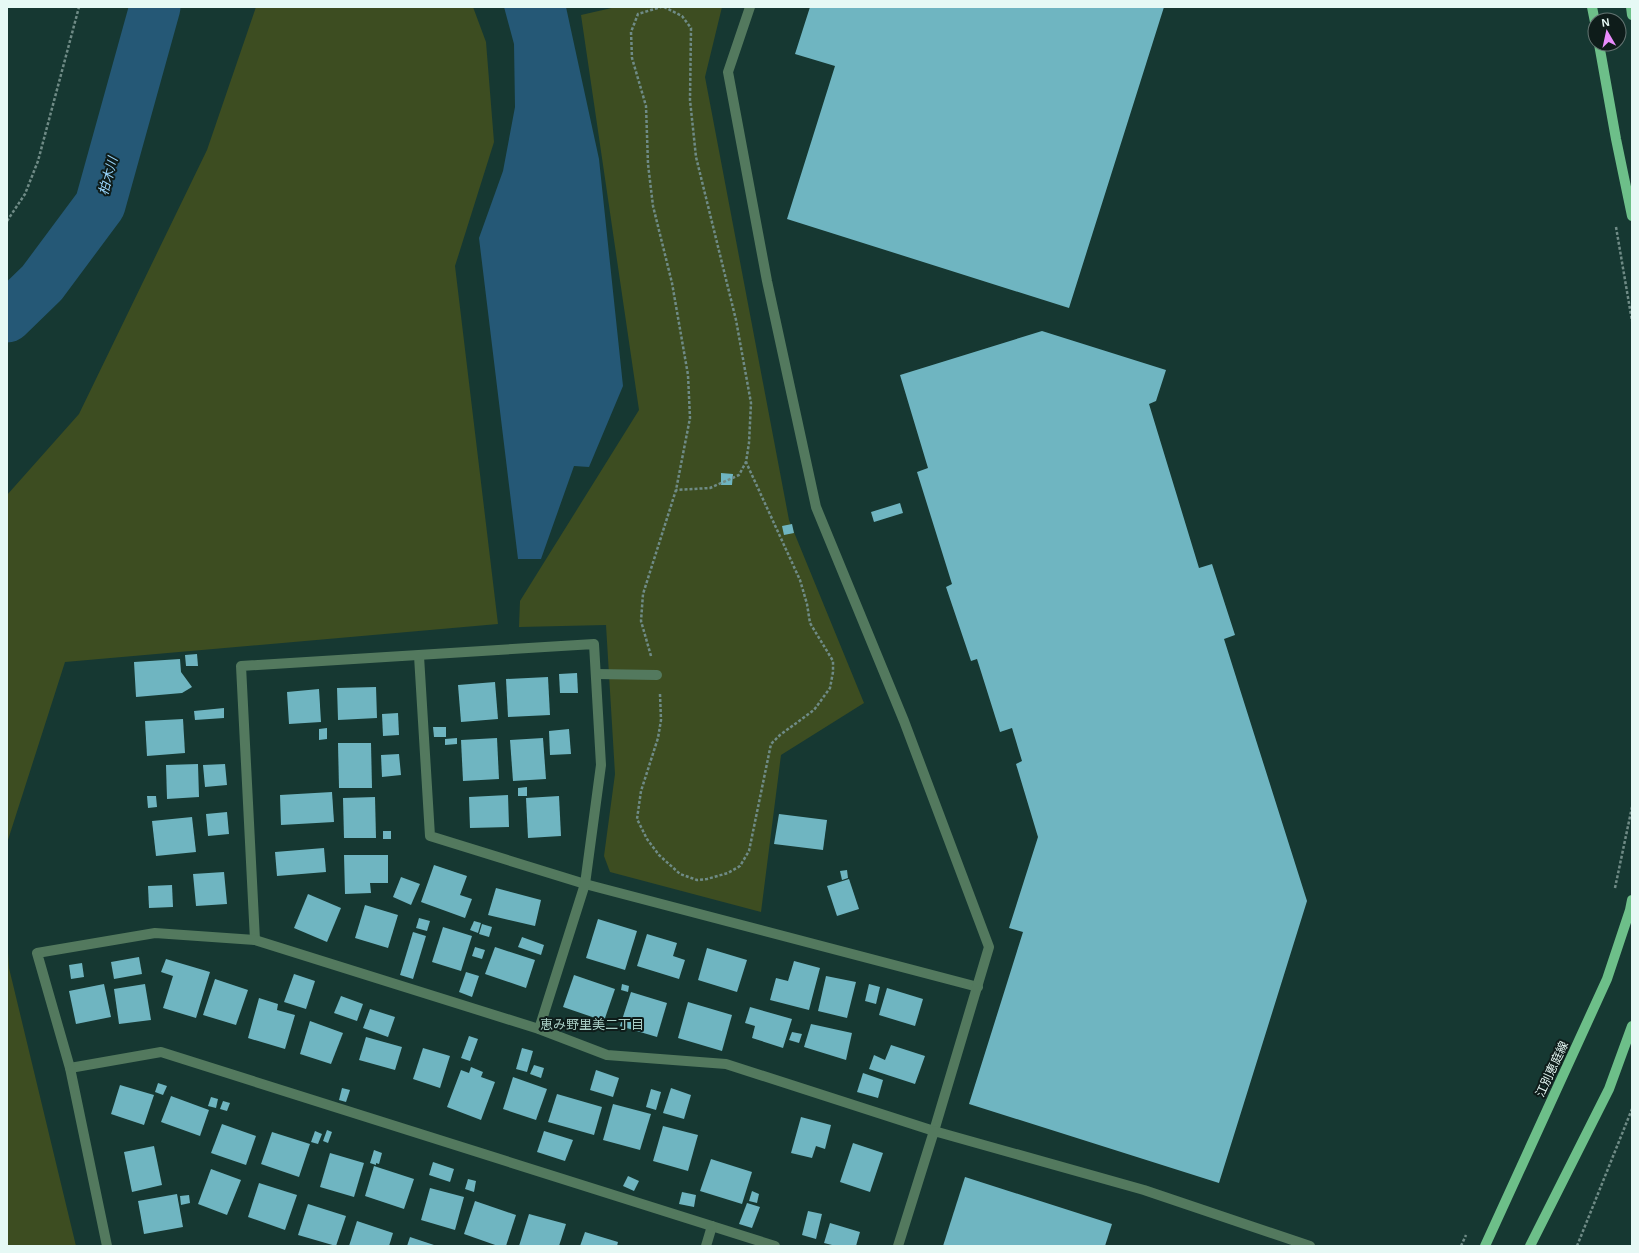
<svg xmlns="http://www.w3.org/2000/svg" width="1639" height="1253" font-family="Arial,'Noto Sans JP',sans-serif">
<rect width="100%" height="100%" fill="#163832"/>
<g fill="#3d4d21">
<polygon points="256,7 473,7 486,42 494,142 455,266 498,624 65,662 7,843 7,495 79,414 207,150"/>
<polygon points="616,7 722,7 705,77 789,520 864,703 781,755 761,912 610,872 604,856 615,774 606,625 519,627 520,601 639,410 581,15"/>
<polygon points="7,936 9,968 76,1246 7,1246"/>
</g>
<polygon fill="#255876" points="504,7 566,7 599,159 623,386 589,467 574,466 541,559 518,559 479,238 503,171 515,107 514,44"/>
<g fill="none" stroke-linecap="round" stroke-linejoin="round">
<polyline stroke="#255876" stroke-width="51" points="7,317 42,283 100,205 155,7"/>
</g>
<g fill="#6fb5c1">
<polygon points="810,7 1164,7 1069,308 787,219 835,66 795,54"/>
<polygon points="1042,331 1166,370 1156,401 1149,404 1199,568 1212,564 1235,635 1224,639 1307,901 1219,1183 969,1104 1023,932 1009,928 1038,837 1016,764 1022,761 1012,728 1000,732 977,659 971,661 946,587 952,584 917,472 928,468 900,375"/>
<polygon points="721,473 733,474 732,485 721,485"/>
<polygon points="900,503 903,513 874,522 871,512"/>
<polygon points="792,524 794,533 784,535 782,526"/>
<polygon points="197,654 198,666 186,666 185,655"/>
<polygon points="180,659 181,672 192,687 182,693 136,697 134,662"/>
<polygon points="577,673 578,693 560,693 559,674"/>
<polygon points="548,677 550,715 508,717 506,679"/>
<polygon points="495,682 498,719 461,722 458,685"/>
<polygon points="376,687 377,718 338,720 337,688"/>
<polygon points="319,689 321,722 289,724 287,692"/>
<polygon points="224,708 224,718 195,720 194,711"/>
<polygon points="398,713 399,735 383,736 382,714"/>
<polygon points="183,719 185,753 147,756 145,721"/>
<polygon points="433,727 446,727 446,737 434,737"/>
<polygon points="327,728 327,739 319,740 319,729"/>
<polygon points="569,729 571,754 550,755 549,731"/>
<polygon points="457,738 457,744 445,745 445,739"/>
<polygon points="497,738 499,779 463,781 461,740"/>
<polygon points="543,738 546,779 513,781 510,740"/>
<polygon points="338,743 371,743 372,788 339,788"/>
<polygon points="399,754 401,775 382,777 381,755"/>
<polygon points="198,764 199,797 167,799 166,765"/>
<polygon points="225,764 227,785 205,787 203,765"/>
<polygon points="527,787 527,796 518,796 518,788"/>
<polygon points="332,792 334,822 281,825 280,795"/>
<polygon points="508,795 509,827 470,828 469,797"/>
<polygon points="147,796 156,796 157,807 148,808"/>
<polygon points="559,796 561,836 528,838 526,798"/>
<polygon points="375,797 376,838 344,838 343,798"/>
<polygon points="227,812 229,834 208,836 206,814"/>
<polygon points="779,814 827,820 823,850 774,844"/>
<polygon points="192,817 196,852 156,856 152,821"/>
<rect x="383" y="831" width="8" height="8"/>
<polygon points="324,848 326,872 277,876 275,852"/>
<polygon points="344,855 388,855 388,883 370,883 371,893 345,894"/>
<polygon points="434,865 467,876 460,895 472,899 465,918 421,902"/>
<polygon points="847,870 848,878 842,880 840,871"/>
<polygon points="224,872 227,904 196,906 193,874"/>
<polygon points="401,877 420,884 411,905 393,897"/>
<polygon points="849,879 859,909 837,916 827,886"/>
<polygon points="172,885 173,907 149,908 148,886"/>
<polygon points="496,888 541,900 535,926 488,915"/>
<polygon points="308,894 341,908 327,942 294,928"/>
<polygon points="365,905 398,915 388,948 355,938"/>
<polygon points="419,918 430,921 427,931 416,928"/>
<polygon points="598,919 637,931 625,970 586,958"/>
<polygon points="474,921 481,923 478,933 470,930"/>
<polygon points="482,924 492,927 489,937 479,934"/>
<polygon points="443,927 472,936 461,971 432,962"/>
<polygon points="413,932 426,936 413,979 400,975"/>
<polygon points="647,934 677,943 673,956 685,960 679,979 637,966"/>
<polygon points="522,937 544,945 541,955 518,947"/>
<polygon points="475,947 485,950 482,959 472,956"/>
<polygon points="495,947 535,960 526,988 485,974"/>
<polygon points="707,948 747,960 737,992 698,980"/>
<polygon points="139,957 142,974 114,979 111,962"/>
<polygon points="166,959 210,972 196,1018 163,1008 173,976 161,972"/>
<polygon points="794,961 820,968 809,1010 770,1000 776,978 788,981"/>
<polygon points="82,963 84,977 71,979 69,965"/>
<polygon points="466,972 479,976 472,997 459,992"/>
<polygon points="294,974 315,981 306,1009 284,1002"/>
<polygon points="574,975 615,989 604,1021 563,1007"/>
<polygon points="826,976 856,982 847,1018 818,1011"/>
<polygon points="215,979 248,990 236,1025 203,1015"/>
<polygon points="104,984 111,1017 76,1024 69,991"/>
<polygon points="145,984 151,1020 119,1024 114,989"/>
<polygon points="622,984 629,986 628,992 621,990"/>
<polygon points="869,984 880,987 876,1004 865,1001"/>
<polygon points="887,988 923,999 915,1026 879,1015"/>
<polygon points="631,992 667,1003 657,1037 620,1026"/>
<polygon points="341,996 363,1004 357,1021 334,1013"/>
<polygon points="259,998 278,1004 277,1010 295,1015 285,1049 248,1038"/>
<polygon points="688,1002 732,1015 722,1051 678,1038"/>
<polygon points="750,1007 792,1019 783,1048 752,1038 755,1026 745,1023"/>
<polygon points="370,1009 395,1017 388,1037 363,1028"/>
<polygon points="310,1021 343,1033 331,1064 300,1054"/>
<polygon points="811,1024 852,1033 846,1060 804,1047"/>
<polygon points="792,1032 802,1034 799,1043 789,1040"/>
<polygon points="469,1036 478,1039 470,1061 461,1058"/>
<polygon points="366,1037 402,1047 395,1070 359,1060"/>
<polygon points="891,1045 925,1056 915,1084 869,1069 874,1055 885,1060"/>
<polygon points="423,1048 450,1056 440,1088 413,1079"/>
<polygon points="522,1048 533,1051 527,1072 516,1069"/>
<polygon points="534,1065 544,1068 541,1078 530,1074"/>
<polygon points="471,1067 483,1072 481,1077 495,1082 481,1120 447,1107 461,1070 469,1073"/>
<polygon points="596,1070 619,1078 613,1097 590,1090"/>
<polygon points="863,1073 883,1080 878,1098 857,1092"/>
<polygon points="513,1077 547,1089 536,1120 503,1109"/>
<polygon points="158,1083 167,1086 163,1095 155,1092"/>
<polygon points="120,1085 154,1095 144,1125 111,1114"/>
<polygon points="342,1088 350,1090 346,1102 339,1100"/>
<polygon points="671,1088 691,1095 684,1119 663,1113"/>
<polygon points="651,1089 661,1092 656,1110 646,1107"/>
<polygon points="557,1094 602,1107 594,1135 548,1122"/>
<polygon points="171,1096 209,1110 200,1136 161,1122"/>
<polygon points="211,1097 218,1099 216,1108 208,1106"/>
<polygon points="223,1101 230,1103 227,1111 220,1109"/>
<polygon points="613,1104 651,1114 640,1150 603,1140"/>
<polygon points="801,1117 831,1125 825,1149 816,1146 812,1158 791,1153"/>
<polygon points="222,1124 256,1136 246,1165 211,1153"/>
<polygon points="663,1126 698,1135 688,1171 653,1161"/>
<polygon points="327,1130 332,1132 328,1143 323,1141"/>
<polygon points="315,1131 322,1134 318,1144 311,1142"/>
<polygon points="544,1131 573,1140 565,1161 537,1152"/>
<polygon points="272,1132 310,1144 299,1177 261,1164"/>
<polygon points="853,1143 883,1153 870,1192 840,1182"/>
<polygon points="154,1146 162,1185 132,1192 124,1152"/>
<polygon points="374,1150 382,1153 379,1164 376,1163 376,1165 370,1163"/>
<polygon points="330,1153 364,1163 354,1197 320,1187"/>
<polygon points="711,1159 752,1172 742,1204 700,1191"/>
<polygon points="433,1162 454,1169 450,1182 429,1175"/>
<polygon points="374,1166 414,1179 404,1209 365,1196"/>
<polygon points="211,1169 241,1180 227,1215 198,1204"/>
<polygon points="628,1176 639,1181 634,1191 623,1186"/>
<polygon points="965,1177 1112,1224 1105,1246 943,1246"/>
<polygon points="468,1179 476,1181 474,1192 465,1189"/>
<polygon points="259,1183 297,1195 285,1230 248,1217"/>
<polygon points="430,1188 464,1197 455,1230 421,1220"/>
<polygon points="752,1191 759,1194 757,1203 749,1201"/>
<polygon points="682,1192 696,1195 694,1207 679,1204"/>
<polygon points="177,1194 183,1227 144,1234 138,1201"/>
<polygon points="189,1195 190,1203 181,1205 180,1196"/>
<polygon points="475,1201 516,1215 506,1246 498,1246 464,1234"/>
<polygon points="747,1203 760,1207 752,1228 739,1224"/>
<polygon points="308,1204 346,1216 336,1246 298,1235"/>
<polygon points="808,1211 822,1214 816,1239 802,1235"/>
<polygon points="529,1214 566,1224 559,1246 519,1246"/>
<polygon points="357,1221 393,1233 389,1246 349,1246"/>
<polygon points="830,1223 860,1232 856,1246 836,1246 824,1243"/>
<polygon points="585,1232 618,1242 617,1246 580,1246"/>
<polygon points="410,1237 437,1246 407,1246"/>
</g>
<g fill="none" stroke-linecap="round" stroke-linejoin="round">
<g stroke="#6f8b86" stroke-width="2.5" stroke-dasharray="3 2" stroke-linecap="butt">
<polyline points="664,7 682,16 691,28 690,100 696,157 736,320 751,403 749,443 746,462 739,475 710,488 676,490"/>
<polyline points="7,221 25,194 38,161 79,7"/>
<polyline points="1616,227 1632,321"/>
<polyline points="651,656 641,621 643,594 676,490 690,418 688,375 672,283 653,206 648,164 646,106 632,58 631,32 638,14 661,7"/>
<polyline points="660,694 661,720 658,738 641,791 637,819 647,839 659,855 680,874 697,880 707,879 728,873 740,866 749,851 771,744 780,735 814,710 830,688 833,672 833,661 810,623 807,604 800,580 746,462"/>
<polyline points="1615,888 1632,807"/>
<polyline points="1461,1246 1466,1235"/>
<polyline points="1577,1246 1632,1109"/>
</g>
<g stroke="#53795e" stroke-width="10">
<polyline points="419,656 430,836 585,884 978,987"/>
<polyline points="596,674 657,675"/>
<polyline points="255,940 241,666 594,644 601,765 585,884 539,1029"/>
<polyline points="70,1068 161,1052 775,1246"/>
<polyline points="107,1246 70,1068 37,953 155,933 255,940 539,1029 607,1055 726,1064 934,1131 989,947 904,721 816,507 767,281 728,72 750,7"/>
<polyline points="706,1246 712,1226"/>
<polyline points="898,1246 934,1131 1144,1190 1310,1246"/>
</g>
<g stroke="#6dbf89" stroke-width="10">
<polyline points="1592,7 1595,22"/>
<polyline points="1631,7 1632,15"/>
<polyline points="1599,44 1616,139 1632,216"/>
<polyline points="1485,1246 1607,979 1630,910 1632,900"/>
<polyline points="1530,1246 1609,1089 1632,1026"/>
</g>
</g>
<g text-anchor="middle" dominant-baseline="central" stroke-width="4" stroke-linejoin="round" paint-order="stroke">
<g font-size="12" fill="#e6f9f5" stroke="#0e1c1a">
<text transform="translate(1552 1069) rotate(-65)">江別恵庭線</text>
</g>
<g font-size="13" font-style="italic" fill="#97d3fa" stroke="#0e1c1a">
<text transform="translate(108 176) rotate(-75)">柏木川</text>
</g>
<g font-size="13" fill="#a9cec6" stroke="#0e1c1a">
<text x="592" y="1024">恵み野里美二丁目</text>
</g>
</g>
<rect width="1639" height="1253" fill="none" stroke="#e6f9f5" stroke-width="16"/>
<g transform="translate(1607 32) rotate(351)"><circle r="19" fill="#0e1c1a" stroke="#647472"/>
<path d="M0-3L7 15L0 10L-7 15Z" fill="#ea8dfd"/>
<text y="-6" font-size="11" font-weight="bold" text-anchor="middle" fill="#e6f9f5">N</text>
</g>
</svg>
